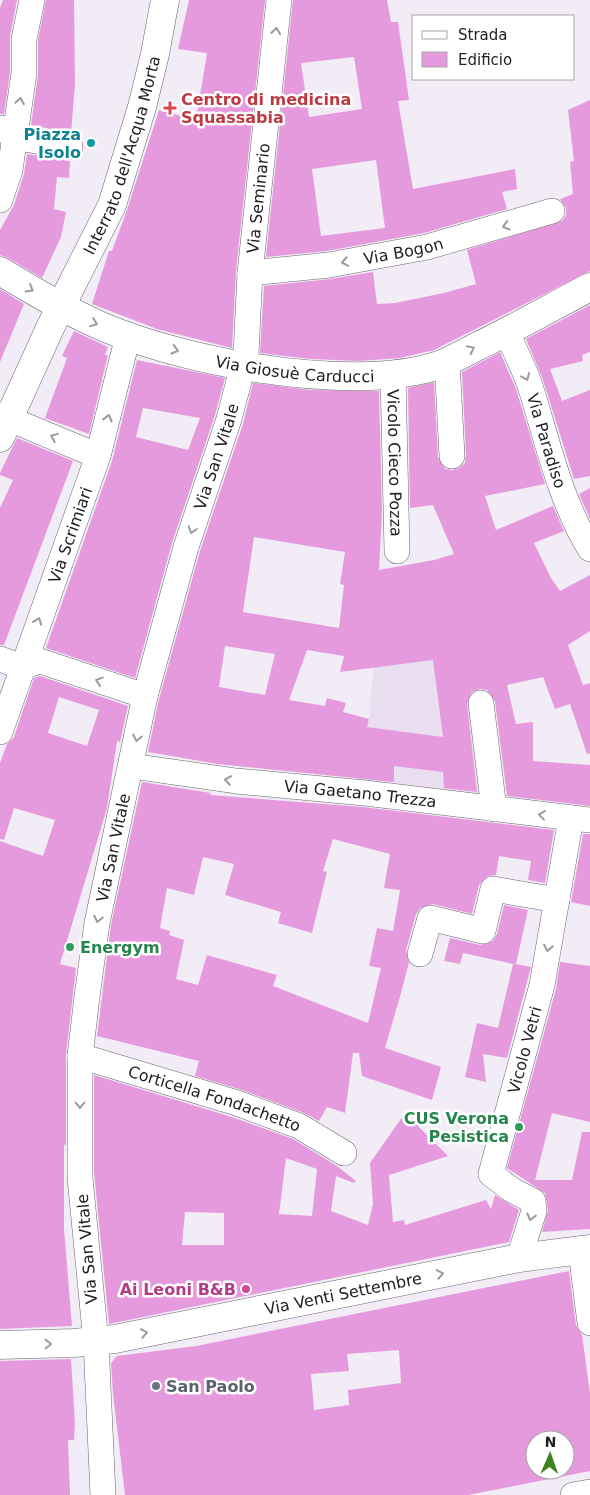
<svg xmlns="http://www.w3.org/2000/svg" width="590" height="1495" font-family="'DejaVu Sans',sans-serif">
<rect width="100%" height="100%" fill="#f2ecf7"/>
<polygon fill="#e9dff1" points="376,633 461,657 474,719 483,798 354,782 361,747 369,719"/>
<g fill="#e69ade" fill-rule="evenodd">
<polygon points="3,0 17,0 10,36 10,72 4,114 0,114 0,8"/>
<polygon points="46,0 74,0 75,84 71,133 31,125 38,75 38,40"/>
<polygon points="189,0 265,0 236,271 232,348 157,329 92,304 109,251 112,251 127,210 159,110 196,120 207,53 178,49"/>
<path d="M293,0H387L391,22H398L409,100L398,101L413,189L515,169L517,189L502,192L507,209L424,233L327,251L266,257ZM354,57L362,109L309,117L301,63ZM376,160L385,228L321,236L312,169Z"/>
<polygon points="590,100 590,271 434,350 400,358 358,361 311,359 260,353 264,286 330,279 373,272 377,304 395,303 444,293 476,284 467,250 562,221 566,215 566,208 560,199 573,194 570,162 574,161 568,110"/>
<polygon points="27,154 70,161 69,178 57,177 54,209 66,212 61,237 42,278 8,258 0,255 0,230 14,205 24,174"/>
<polygon points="0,289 24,304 0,362"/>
<polygon points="590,305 590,352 582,355 583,361 550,369 562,401 590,390 590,476 574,479 543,380 526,339"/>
<polygon points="74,331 108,347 105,355 108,355 89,434 45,418 67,358 62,356"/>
<path d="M500,352L516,389L545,484L485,496L496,530L553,506L564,531L534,543L551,578L560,591L590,575V631L568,645L583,685L590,683V753L587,754L570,704L555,709L543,677L507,685L516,724L533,722V761L590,765V806L507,796L495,701L487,690L480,689L472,692L467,704L477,792L444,788L443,772L394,766V782L218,764L148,752L159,699L200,551L243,424L253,383L310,390L379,391L382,512L379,570L434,560L454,554L433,505L410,508L408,388L434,382L438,457L445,469L452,470L459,468L465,463L466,455L462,372ZM254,537L345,552L340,584L344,585L339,628L243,612ZM225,646L275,654L265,695L219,687ZM307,650L344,656L340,672L433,660L443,737L367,727L369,719L343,712L346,703L327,698L325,706L289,700Z"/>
<path d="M137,360L225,378L215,415L172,543L135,678L46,648L112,461ZM143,408L200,418L188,450L136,437Z"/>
<polygon points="17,438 73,461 4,645 0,645 0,508 13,480 0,475 0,473"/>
<polygon points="590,488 590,519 579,494"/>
<path d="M40,676L128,706L120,742L117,741L107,808L60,964L76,968L66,1054V1146L64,1144V1229L72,1326L0,1329V841L43,856L55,820L14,808L4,840L0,839V763L7,744L14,737L34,678ZM59,697L99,710L87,746L48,733Z"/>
<path d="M142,782L211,793L210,795L363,807L554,830L545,883L528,880L531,861L499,856L496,875L488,876L479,885L472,914L433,904L420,908L416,914L406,950L409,962L401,993L385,1048L441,1067L432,1100L362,1076L359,1053H353L345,1113L327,1107L319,1121L304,1113L242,1090L195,1076L199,1061L97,1036L111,925ZM333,839L390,854L384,888L400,890L393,931L377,928L369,966L381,968L368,1023L273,986L277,975L207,955L198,985L176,979L184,940L169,935L170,931L160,928L167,888L194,895L203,857L234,864L225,895L281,912L278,923L312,933L327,872L323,871Z"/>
<polygon points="583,834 590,834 590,906 571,902"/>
<polygon points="504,905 528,910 516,964 531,967 507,1058 483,1054 486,1082 465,1077 477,1023 498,1028 513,964 463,953 460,964 444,961 450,938 480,945 493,941 497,934"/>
<polygon points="560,962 590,966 590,1122 552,1113 535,1180 572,1180 582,1132 590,1132 590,1229 542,1232 548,1210 545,1193 507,1168 556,989"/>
<path d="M94,1075L232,1117L293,1139L337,1166L356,1181L354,1183L336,1176L331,1211L368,1225L373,1204L370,1163L405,1113L448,1156L389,1175L393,1222L404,1220L405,1225L486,1200L491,1209L495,1195L519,1210L509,1242L109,1324L94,1172ZM286,1158L317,1169L312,1216L279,1214ZM185,1212L224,1213V1245H182Z"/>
<path d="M569,1271L576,1325L582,1335L590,1393V1471L468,1495H125L113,1394L111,1363L117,1356L196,1346ZM399,1350L401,1383L348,1390L349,1405L314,1410L311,1374L349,1371L347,1354ZM535,1440H565V1470H535Z"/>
<polygon points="71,1359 75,1424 74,1440 68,1440 70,1495 0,1495 0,1361"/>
</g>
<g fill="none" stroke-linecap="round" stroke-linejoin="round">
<defs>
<g id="street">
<polyline points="2,128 14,137 70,147"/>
<polyline points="0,200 10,170 24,73 24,39 32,0"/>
<path id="s1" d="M250,273L329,265L427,247L552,211"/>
<path id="s2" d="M507,332C515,352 526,371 532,392C548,444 561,502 590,549"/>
<polyline points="447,361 452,456"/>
<path id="s3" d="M393,374L397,551"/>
<polyline points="0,415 98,456"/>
<polyline points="0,659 22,667"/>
<polyline points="22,667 40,661 145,696"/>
<polyline points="481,703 494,809"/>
<path id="s4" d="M0,732L98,456L128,336"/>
<path id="s5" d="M131,766L236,781L365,793L590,820"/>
<polyline points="420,954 430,918 483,931 493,889 557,900"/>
<path id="s6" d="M80,1056L237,1103L299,1126L344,1153"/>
<polyline points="581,1251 590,1323"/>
<path id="s7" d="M519,1258L534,1211L533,1201L512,1190L491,1174L542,985L571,818"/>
<path id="s8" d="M103,1495L96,1342L80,1178V1056L87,997L97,923L145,696L186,547L229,419L246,354L250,273L279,0"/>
<polyline points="573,1495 590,1492"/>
</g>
<g id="secondary">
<path id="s9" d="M0,271C28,288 56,305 86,319C168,360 351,395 439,365C452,360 464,353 476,347C515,328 552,307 590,287"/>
<path id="s10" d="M0,438L50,328L112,205L142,107L155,54L165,0"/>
<path id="s11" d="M0,1345L74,1343L115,1339L519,1258L590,1249"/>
</g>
</defs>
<use href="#street" stroke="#6a656e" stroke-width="26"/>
<use href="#secondary" stroke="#6a656e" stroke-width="29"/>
<use href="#street" stroke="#fff" stroke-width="25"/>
<use href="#secondary" stroke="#fff" stroke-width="28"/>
</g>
<defs><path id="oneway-chevron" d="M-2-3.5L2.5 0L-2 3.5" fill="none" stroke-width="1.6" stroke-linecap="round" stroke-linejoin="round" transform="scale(1.25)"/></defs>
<g stroke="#9c9b9c">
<use href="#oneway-chevron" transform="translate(276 31) rotate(-84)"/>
<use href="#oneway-chevron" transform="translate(20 101) rotate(-81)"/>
<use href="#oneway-chevron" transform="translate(506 226) rotate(164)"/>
<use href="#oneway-chevron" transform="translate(345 262) rotate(170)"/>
<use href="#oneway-chevron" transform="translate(30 289) rotate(30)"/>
<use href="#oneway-chevron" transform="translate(94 323) rotate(22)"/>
<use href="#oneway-chevron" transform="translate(471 349) rotate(-26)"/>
<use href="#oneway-chevron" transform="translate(175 350) rotate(16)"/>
<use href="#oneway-chevron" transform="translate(526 377) rotate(67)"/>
<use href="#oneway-chevron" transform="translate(108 418) rotate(-76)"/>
<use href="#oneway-chevron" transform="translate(54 437) rotate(-158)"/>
<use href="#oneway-chevron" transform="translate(192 530) rotate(108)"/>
<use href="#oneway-chevron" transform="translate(38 621) rotate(-70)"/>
<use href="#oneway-chevron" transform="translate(99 681) rotate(-162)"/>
<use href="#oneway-chevron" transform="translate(137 738) rotate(102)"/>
<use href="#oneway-chevron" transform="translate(228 780) rotate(-172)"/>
<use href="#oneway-chevron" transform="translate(542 815) rotate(-173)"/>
<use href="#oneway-chevron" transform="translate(98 919) rotate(101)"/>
<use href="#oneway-chevron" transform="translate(548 948) rotate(100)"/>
<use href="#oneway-chevron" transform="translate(80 1105) rotate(90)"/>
<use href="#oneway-chevron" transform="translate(531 1217) rotate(104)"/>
<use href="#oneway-chevron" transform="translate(440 1274) rotate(-11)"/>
<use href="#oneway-chevron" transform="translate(144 1333) rotate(-11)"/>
<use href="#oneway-chevron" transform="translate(48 1344) rotate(-1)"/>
</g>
<path fill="#e0444e" stroke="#fff" stroke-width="2" d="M167.5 100.5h5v5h5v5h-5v5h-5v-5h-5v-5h5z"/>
<circle fill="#0f9aa8" stroke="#fff" stroke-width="2" cx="91" cy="143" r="5"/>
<g fill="#2e9e5b" stroke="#fff" stroke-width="2">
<circle cx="70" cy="947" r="5"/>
<circle cx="519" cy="1127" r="5"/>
</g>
<circle fill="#d1479c" stroke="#fff" stroke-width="2" cx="246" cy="1289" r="5"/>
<circle fill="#6b7280" stroke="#fff" stroke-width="2" cx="156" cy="1386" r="5"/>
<g text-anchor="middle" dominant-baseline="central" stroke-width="5" stroke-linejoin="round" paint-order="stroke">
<g font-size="16" font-weight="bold" fill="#be3a42" stroke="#fff" text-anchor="start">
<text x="181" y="99">Centro di medicina<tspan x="181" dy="18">Squassabia</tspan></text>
</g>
<g font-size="16" font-weight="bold" fill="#0d838f" stroke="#fff" text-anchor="end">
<text x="81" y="134">Piazza<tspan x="81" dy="18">Isolo</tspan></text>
</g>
<g font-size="16" fill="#222024" stroke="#fff">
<text stroke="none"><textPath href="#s10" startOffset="309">Interrato dell'Acqua Morta</textPath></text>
<text stroke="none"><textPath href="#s8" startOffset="1319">Via Seminario</textPath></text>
<text stroke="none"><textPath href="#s1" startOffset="155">Via Bogon</textPath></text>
<text stroke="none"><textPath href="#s9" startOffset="315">Via Giosuè Carducci</textPath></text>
<text stroke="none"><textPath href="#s2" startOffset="116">Via Paradiso</textPath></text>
<text stroke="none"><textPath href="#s8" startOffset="1056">Via San Vitale</textPath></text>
<text stroke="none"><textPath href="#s3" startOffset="89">Vicolo Cieco Pozza</textPath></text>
<text stroke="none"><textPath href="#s4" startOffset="209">Via Scrimiari</textPath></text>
<text stroke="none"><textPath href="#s5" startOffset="231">Via Gaetano Trezza</textPath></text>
<text stroke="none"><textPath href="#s8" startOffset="651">Via San Vitale</textPath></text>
<text stroke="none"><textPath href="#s7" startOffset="238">Vicolo Vetri</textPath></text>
<text stroke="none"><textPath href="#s6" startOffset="141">Corticella Fondachetto</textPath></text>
<text transform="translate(87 1249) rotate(-95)">Via San Vitale</text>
<text stroke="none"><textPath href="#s11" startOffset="348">Via Venti Settembre</textPath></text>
</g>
<g font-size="16" font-weight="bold" fill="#27864d" stroke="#fff" text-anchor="start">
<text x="80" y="947">Energym</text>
<text x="509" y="1118" text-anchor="end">CUS Verona<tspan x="509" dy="18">Pesistica</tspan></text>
</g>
<g font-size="16" font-weight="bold" fill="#b23c85" stroke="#fff" text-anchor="end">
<text x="236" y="1289">Ai Leoni B&amp;B</text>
</g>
<g font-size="16" font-weight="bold" fill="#5b616d" stroke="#fff" text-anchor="start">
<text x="166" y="1386">San Paolo</text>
</g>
</g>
<rect x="412" y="15" width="162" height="65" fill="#ffffff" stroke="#a7a6a7"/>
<rect x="422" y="31" width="25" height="8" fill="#ffffff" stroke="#a7a6a7"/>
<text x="458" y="40" font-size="15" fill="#222024">Strada</text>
<rect x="422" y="52" width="25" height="15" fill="#e69ade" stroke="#a7a6a7"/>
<text x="458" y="65" font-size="15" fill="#222024">Edificio</text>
<g transform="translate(550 1455) rotate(2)"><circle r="24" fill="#ffffff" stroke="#a7a6a7"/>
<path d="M0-4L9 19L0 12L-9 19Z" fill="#418120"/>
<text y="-8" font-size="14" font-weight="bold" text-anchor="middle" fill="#222024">N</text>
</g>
</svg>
